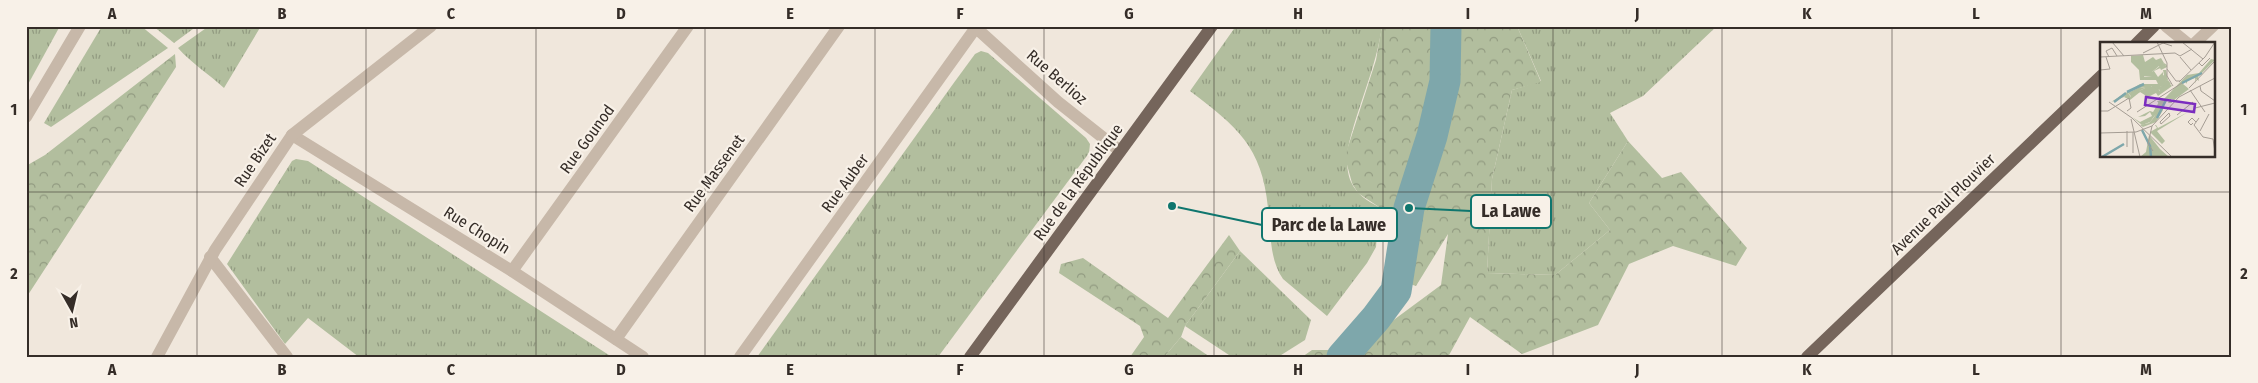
<svg xmlns="http://www.w3.org/2000/svg" width="2258" height="383" font-family="'Fira Sans Condensed',sans-serif">
<defs>
<pattern id="grass-tufts" width="24" height="20" patternUnits="userSpaceOnUse" patternTransform="scale(1.25)"><rect width="24" height="20" fill="#b2be9e"/><path d="M3 7l-1-3M5 7V3M7 7l1-3M15 17l-1-3M17 17v-4M19 17l1-3" fill="none" stroke="#929b81"/></pattern>
<pattern id="forest-crowns" width="20" height="18" patternUnits="userSpaceOnUse" patternTransform="scale(1.25)"><rect width="20" height="18" fill="#b2be9e"/><path d="M2 6a3 3 0 1 1 6 0M12 15a3 3 0 1 1 6 0" fill="none" stroke="#929b81"/></pattern>
</defs>
<rect width="100%" height="100%" fill="#f0e7dc"/>
<g fill="url(#grass-tufts)">
<polygon points="26,26 60,26 26,88"/>
<polygon points="102,26 141,26 168,48 51,127 44,123"/>
<polygon points="153,26 197,26 174,43"/>
<path d="M209,26H261L224,88C209,74 191,63 178,48Z"/>
<path d="M1236,26H1382C1376,69 1357,107 1348,148C1346,158 1347,173 1351,182C1357,195 1368,201 1379,207L1376,247L1367,263L1327,316L1283,279C1269,259 1271,232 1268,208C1262,146 1237,127 1190,91Z"/>
<polygon points="1517,26 1717,26 1643,96 1610,113 1628,141 1589,203 1610,230 1555,275 1487,273 1492,179 1512,90 1541,81"/>
<polygon points="981,51 988,53 1086,138 1090,144 1089,153 938,357 757,357 953,84 975,54"/>
<polygon points="296,159 308,161 612,357 359,357 308,318 285,344 227,264 292,161"/>
<polygon points="1240,251 1311,320 1305,340 1278,357 1232,357 1185,326"/>
<polygon points="1181,337 1210,357 1164,357"/>
</g>
<g fill="url(#forest-crowns)">
<polygon points="1382,26 1517,26 1541,82 1512,90 1492,179 1487,273 1555,275 1610,230 1589,203 1628,141 1662,178 1681,172 1747,248 1736,266 1673,246 1629,264 1598,325 1522,354 1470,317 1448,357 1302,357 1312,350 1353,350 1441,285 1448,234 1416,286 1386,276 1396,255 1379,207 1358,193 1352,183 1346,161 1347,150 1376,60"/>
<polygon points="175,54 176,67 26,298 26,166 45,155"/>
<polygon points="1229,235 1240,251 1185,326 1181,337 1164,357 1130,357 1144,337 1140,326 1059,273 1061,264 1083,258 1168,318"/>
</g>
<g fill="none" stroke-linecap="round" stroke-linejoin="round">
<polyline stroke="#7ea7ab" stroke-width="31" points="1342,357 1376,318 1396,291 1409,208 1432,136 1445,81 1446,26"/>
<g stroke="#c7b8a9" stroke-width="12">
<polyline points="974,26 1058,102 1120,151"/>
<polyline points="2166,26 2188,44"/>
<polyline points="2194,44 2213,26"/>
<polyline points="26,117 80,26"/>
<polyline points="292,135 512,271 643,357"/>
<polyline points="210,257 287,357"/>
<polyline points="512,271 688,26"/>
<polyline points="616,339 839,26"/>
<polyline points="157,357 215,250 292,135 431,26"/>
<polyline points="740,357 977,26"/>
</g>
<g stroke="#75655b" stroke-width="12">
<polyline points="2136,44 2154,26"/>
<polyline points="970,357 1212,26"/>
<polyline points="1807,357 2102,75"/>
</g>
</g>
<path fill="none" stroke="#352d28" stroke-width="1" stroke-opacity="0.55" d="M197,26V357M366,26V357M536,26V357M705,26V357M875,26V357M1044,26V357M1214,26V357M1383,26V357M1553,26V357M1722,26V357M1892,26V357M2061,26V357M26,192H2232"/>
<g text-anchor="middle" dominant-baseline="central" stroke-width="4.5" stroke-linejoin="round" paint-order="stroke">
<g font-size="16" fill="#352d28" stroke="#f8f1e8">
<text transform="translate(1057 77) rotate(41)">Rue Berlioz</text>
<text transform="translate(587 139) rotate(-54)">Rue Gounod</text>
<text transform="translate(255 160) rotate(-56)">Rue Bizet</text>
<text transform="translate(714 173) rotate(-54)">Rue Massenet</text>
<text transform="translate(1078 182) rotate(-54)">Rue de la République</text>
<text transform="translate(845 183) rotate(-54)">Rue Auber</text>
<text transform="translate(1943 204) rotate(-44)">Avenue Paul Plouvier</text>
<text transform="translate(477 230) rotate(32)">Rue Chopin</text>
</g>
</g>
<g transform="translate(2100 42)">
<rect width="115" height="115" fill="#f0e7dc"/>
<path d="M43,13L45,20L53,15L56,18L61,16L64,21L61,25L67,23V25L61,28L59,24L52,30V34H44L45,38H40L39,28L31,20V14ZM63,28H66L68,38L57,45L60,49V45L68,40L72,44L68,47L58,54L56,51L48,55L40,50L30,58L24,55L27,50L31,55L30,50L40,45L45,46L39,49L60,41L62,35L58,36L64,33ZM59,60H62V67L55,79L50,82L56,72L50,80L42,83L32,75L40,80L52,74L50,70L45,74L38,75L50,69L53,70Z" fill="#b2be9e"/>
<path d="M111,17L115,18L98,35L99,39L96,37V42L95,36L87,38V42L85,39L83,42L89,47L74,58L71,57L72,61H68L70,57L64,59L63,68L56,80L43,85L40,83L49,81L61,68L62,60L59,62L57,59L63,58L87,33L99,31ZM64,21L67,23L54,29L58,35L63,30V40L68,38L71,42L60,45L62,49L51,44V46L35,52L45,46L41,45L30,49L32,55L27,50L24,55L11,60L40,42H58L56,38H45L42,35L52,34V30ZM88,70L57,89L65,99L62,102L50,90L57,86L55,83H56L58,86ZM49,93L60,107L69,115H40L46,110Z" fill="#b2be9e"/>
<path fill="none" stroke="#7ea7ab" stroke-width="2.5" d="M82,41L102,31M27,50L44,42M14,60L26,51M57,76L66,58M42,88L50,104L51,115M2,115L24,102"/>
<path fill="none" stroke="#a59d94" stroke-width="1" d="M12,0L24,14M57,0L67,21V34L73,44M82,0L103,17M43,11L63,1L72,4M0,15L75,11L80,14L92,7M9,15L6,9L12,6L17,14M80,15L91,28M99,21L102,24L110,16M67,27L76,39H80M0,28L10,27L6,15M79,40L105,15L115,0M100,44L101,49L115,59M89,46L115,19M90,48L105,70M9,60L32,76L72,115M0,69H8L29,56L31,66L27,69M37,70L82,41M69,71L70,74L61,82L60,80ZM91,71L95,66L115,61M77,73L93,60M99,76L94,83L103,95L113,97L115,110M31,77L40,115M93,81L91,83L88,80L92,76L96,80M52,84L48,102L53,109M100,89L109,72M0,91L36,90L52,84L79,55L115,36M27,105V89M33,111V90"/>
<path fill="#7b2cbf" fill-opacity="0.15" stroke="#7b2cbf" stroke-width="2.5" d="M46,55L95,62L94,70L45,63Z"/>
<rect width="115" height="115" fill="none" stroke="#352d28" stroke-width="2.5"/>
</g>
<path fill="none" stroke="#0f766e" stroke-width="2" d="M1409 208L1471 211M1172 206L1262 225"/>
<g fill="#0f766e" stroke="#f8f1e8" stroke-width="2">
<circle cx="1409" cy="208" r="5"/>
<circle cx="1172" cy="206" r="5"/>
</g>
<g fill="#f8f1e8" stroke="#0f766e" stroke-width="2">
<rect x="1471" y="195" width="80" height="33" rx="5"/>
<rect x="1262" y="208" width="135" height="33" rx="5"/>
</g>
<g font-size="18" text-anchor="middle" font-weight="bold" fill="#352d28">
<text x="1511" y="217">La Lawe</text>
<text x="1329" y="231">Parc de la Lawe</text>
</g>
<rect width="2258" height="383" fill="none" stroke="#f8f1e8" stroke-width="55"/>
<g transform="translate(72 310) rotate(172)" stroke="#f8f1e8" stroke-width="4" paint-order="stroke">
<path d="M0-4L9 19L0 12L-9 19Z" fill="#352d28"/>
<text y="-8" font-size="14" font-weight="bold" text-anchor="middle" fill="#352d28">N</text>
</g>
<rect x="28" y="28" width="2202" height="328" fill="none" stroke="#352d28" stroke-width="2"/>
<g font-size="16" text-anchor="middle" font-weight="bold" fill="#352d28">
<text x="112" y="19">A</text>
<text x="282" y="19">B</text>
<text x="451" y="19">C</text>
<text x="621" y="19">D</text>
<text x="790" y="19">E</text>
<text x="960" y="19">F</text>
<text x="1129" y="19">G</text>
<text x="1298" y="19">H</text>
<text x="1468" y="19">I</text>
<text x="1637" y="19">J</text>
<text x="1807" y="19">K</text>
<text x="1976" y="19">L</text>
<text x="2146" y="19">M</text>
<text x="14" y="115">1</text>
<text x="2244" y="115">1</text>
<text x="14" y="279">2</text>
<text x="2244" y="279">2</text>
<text x="112" y="375">A</text>
<text x="282" y="375">B</text>
<text x="451" y="375">C</text>
<text x="621" y="375">D</text>
<text x="790" y="375">E</text>
<text x="960" y="375">F</text>
<text x="1129" y="375">G</text>
<text x="1298" y="375">H</text>
<text x="1468" y="375">I</text>
<text x="1637" y="375">J</text>
<text x="1807" y="375">K</text>
<text x="1976" y="375">L</text>
<text x="2146" y="375">M</text>
</g>
</svg>
